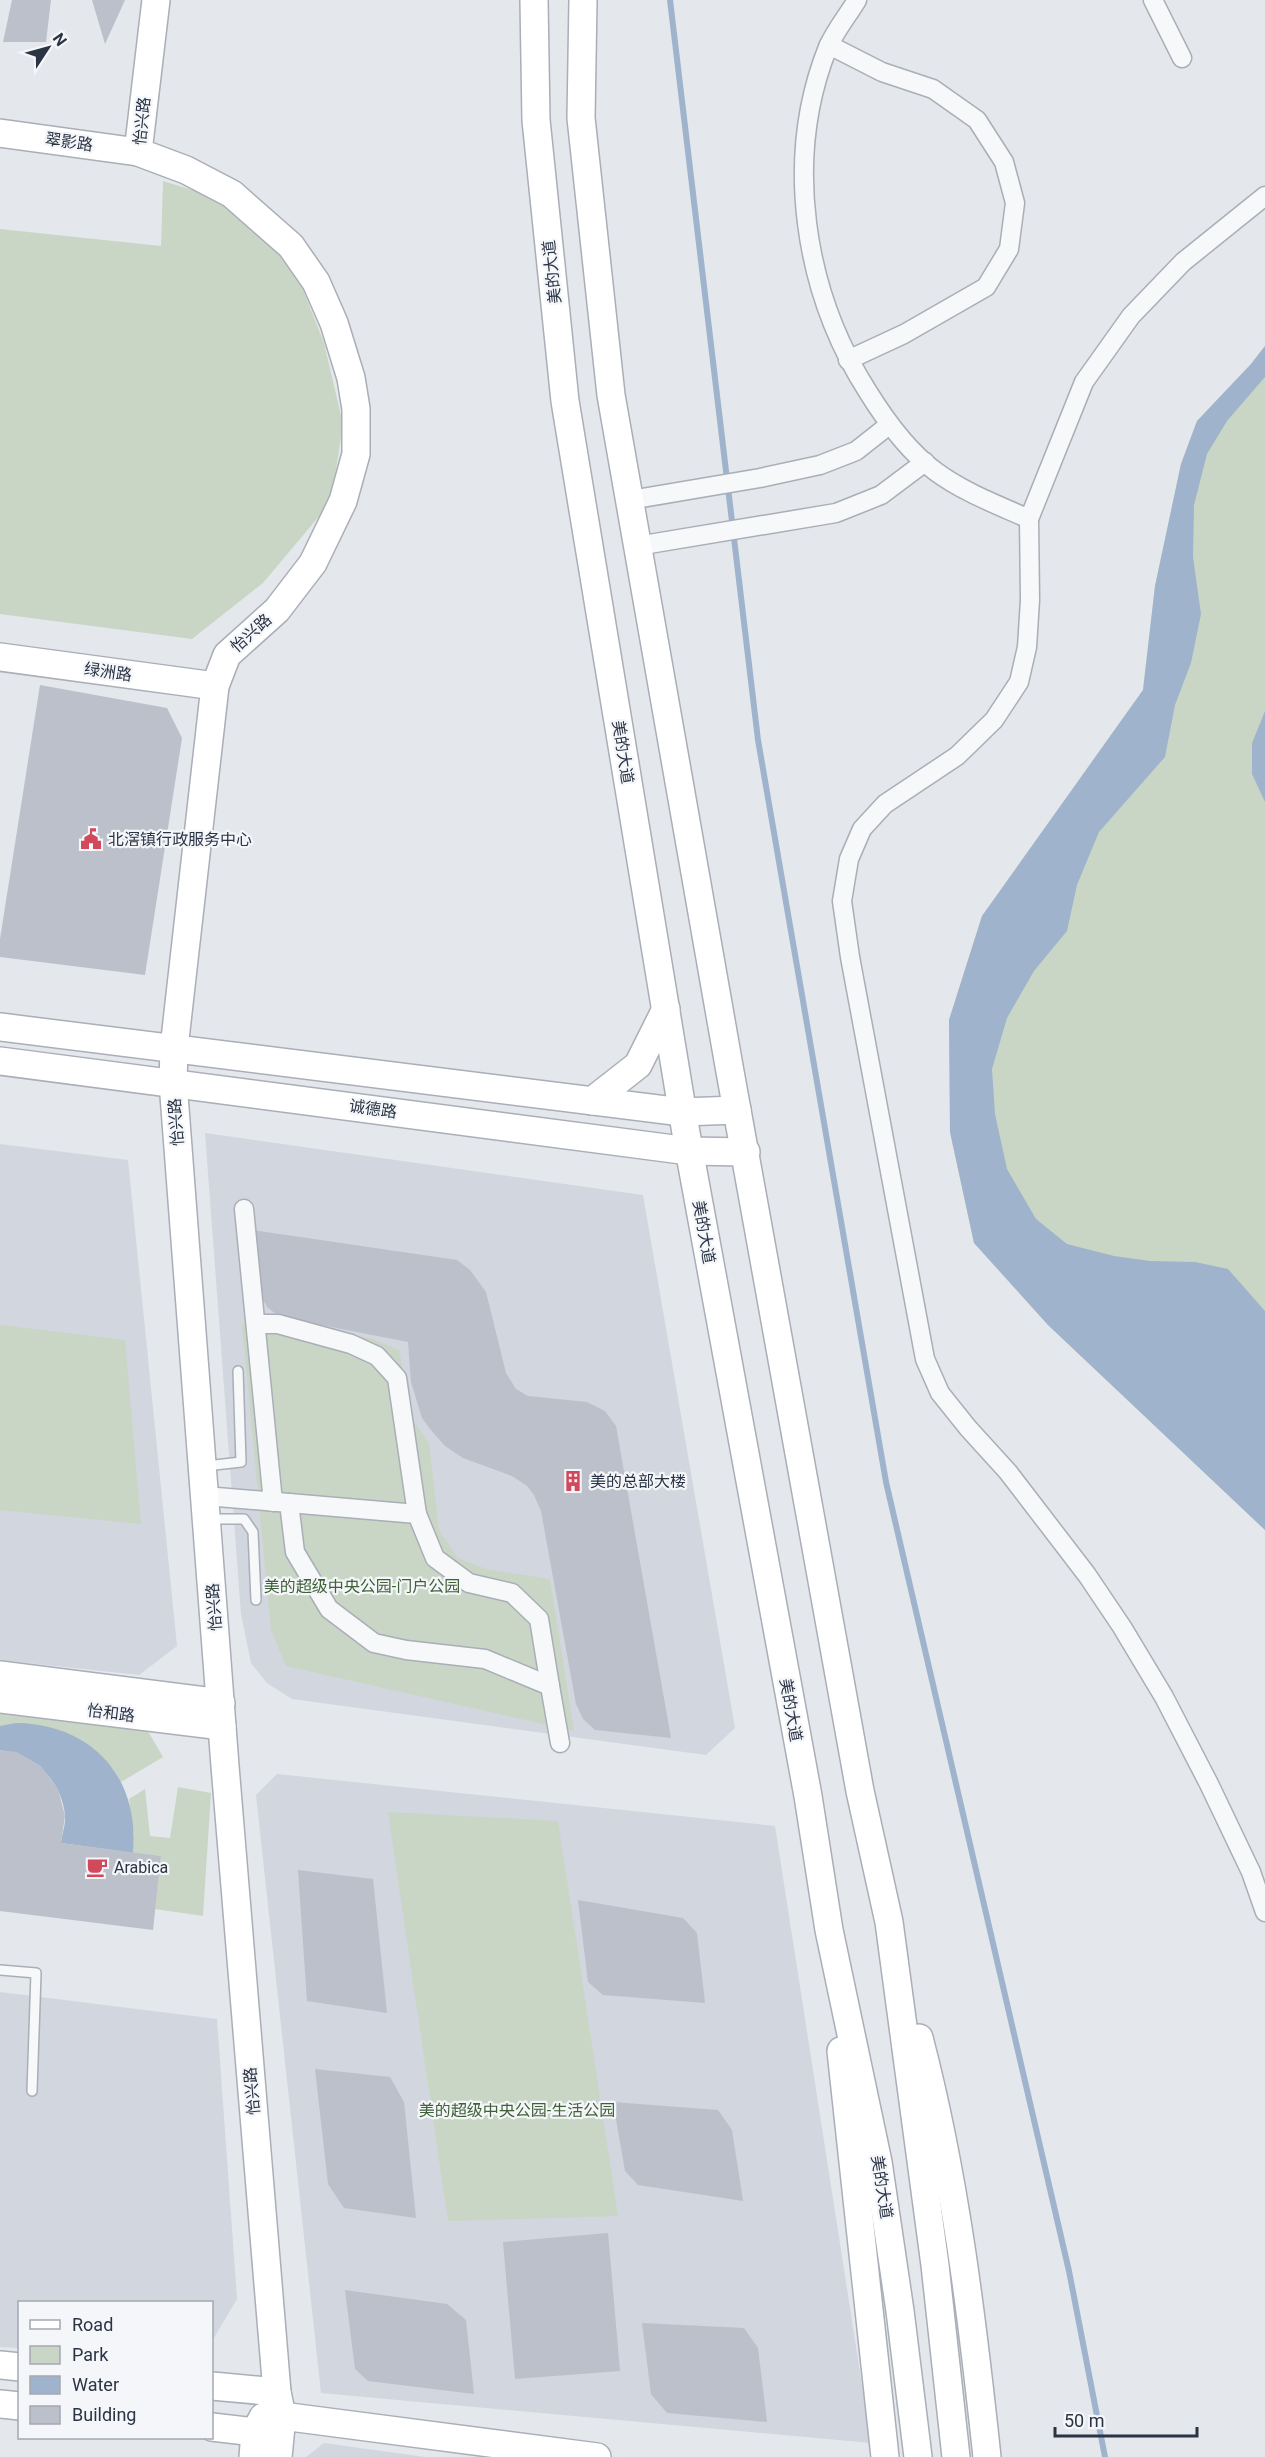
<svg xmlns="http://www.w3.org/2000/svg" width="1265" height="2457" font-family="Roboto,'Noto Sans SC',sans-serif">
<rect width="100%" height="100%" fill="#e4e7ec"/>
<g fill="#d2d6de">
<polygon points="205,1133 643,1195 735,1728 706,1755 292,1699 267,1683 251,1663 241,1614"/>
<polygon points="0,1144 128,1160 177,1646 139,1675 0,1660"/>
<polygon points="277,1774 775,1826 871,2443 321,2393 256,1795"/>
<polygon points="0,1992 217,2019 237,2299 212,2341 212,2302 20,2302 19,2348 0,2347"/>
<polygon points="324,2443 425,2457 306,2457"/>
</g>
<g fill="#c9d6c5">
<polygon points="163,181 218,198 261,232 298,277 324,343 343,424 331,502 263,583 192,639 0,614 0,229 161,246"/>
<polygon points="1265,346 1265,1530 1048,1325 974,1243 950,1132 949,1020 982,916 1143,690 1155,586 1181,464 1197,421 1251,364"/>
<polygon points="267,1316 373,1339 399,1350 412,1418 429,1444 439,1530 458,1558 489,1570 550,1579 574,1731 286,1666 271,1630 242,1325"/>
<polygon points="0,1325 125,1340 141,1524 0,1510"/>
<polygon points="0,1705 143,1723 163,1757 121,1782 112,1767 0,1726"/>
<polygon points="178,1787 211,1793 203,1916 155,1909 161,1856 133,1853 134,1835 129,1799 145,1789 150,1836 170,1838"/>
<polygon points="388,1812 558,1821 618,2216 448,2221"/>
</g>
<g fill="#9fb4cc">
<polygon points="1265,346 1265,377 1227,421 1207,454 1194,505 1193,557 1201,614 1191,663 1175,705 1165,757 1099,832 1077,885 1067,931 1034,971 1007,1018 992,1069 995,1114 1007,1169 1036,1219 1067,1244 1114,1256 1150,1261 1195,1262 1228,1269 1265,1311 1265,1530 1048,1325 974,1243 950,1132 949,1020 982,916 1143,690 1155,586 1181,464 1197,421 1251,364"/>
<polygon points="1265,711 1265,802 1252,774 1252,743"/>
<path d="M16,1723C92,1724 140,1777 133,1853L61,1843C62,1834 66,1824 65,1815C61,1779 34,1755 0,1750V1726Z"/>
</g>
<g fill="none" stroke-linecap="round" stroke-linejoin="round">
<polyline stroke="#9fb4cc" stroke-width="6" points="670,0 758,740 886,1482 1069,2271 1105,2457"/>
</g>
<g fill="#bbc0ca">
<polygon points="12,0 51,0 46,42 3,42"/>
<polygon points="92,0 125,0 105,44"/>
<polygon points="40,685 167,708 182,738 145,975 0,957 0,939"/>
<polygon points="252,1230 457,1260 470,1270 486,1292 506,1373 516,1389 528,1396 587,1402 605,1411 616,1426 671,1738 595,1730 583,1719 576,1704 541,1511 534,1495 527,1486 512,1476 463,1458 445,1446 430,1429 422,1418 411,1382 408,1342 280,1317 268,1308 261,1297"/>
<polygon points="0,1750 17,1752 41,1766 58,1789 65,1816 61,1843 161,1856 153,1930 0,1911"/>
<polygon points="298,1870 373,1879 387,2013 307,2001"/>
<polygon points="578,1900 683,1918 697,1933 705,2003 603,1995 588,1982"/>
<polygon points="315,2069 390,2077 404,2102 416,2218 344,2208 328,2184"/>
<polygon points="613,2102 718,2110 732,2130 743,2201 638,2185 625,2171"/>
<polygon points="608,2233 620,2371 515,2379 503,2242"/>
<polygon points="345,2290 447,2304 466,2320 474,2394 368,2381 355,2369"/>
<polygon points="642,2323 744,2328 758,2348 767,2422 667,2413 651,2394"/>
</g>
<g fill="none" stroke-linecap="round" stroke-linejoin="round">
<defs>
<g id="lane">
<polyline points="206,1466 241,1462 238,1371"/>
<polyline points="209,1519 244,1519 253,1532 256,1600"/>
<polyline points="0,1970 36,1973 32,2091"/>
</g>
<g id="street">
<path d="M857,0C848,15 835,31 828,47C783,159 804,292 868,392C886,421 908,451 935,471C963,492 998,505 1029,519"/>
<polyline points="1153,0 1182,58"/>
<polyline points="829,45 882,72 933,89 977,120 1004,162 1015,203 1009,249 986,287 904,334 848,360"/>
<polyline points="1265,196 1183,262 1131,316 1084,382 1029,519 1030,600 1027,647 1019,682 994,720 957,756 885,804 862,829 849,859 842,901 850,957 925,1359 940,1393 968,1428 1008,1472 1087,1575 1122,1627 1164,1697 1209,1784 1251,1872 1265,1912"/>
<polyline points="630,500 760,478 820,465 856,451 889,425"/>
<polyline points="637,546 836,513 881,495 925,462"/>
<polyline points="244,1209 273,1502"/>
<polyline points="257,1324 278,1324 351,1344 377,1356 397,1378 417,1514"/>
<polyline points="205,1496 289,1503 295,1552 329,1609 374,1643 406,1650 485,1659 550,1686 560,1743"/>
<polyline points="289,1503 417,1514 435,1558 469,1583 512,1593 539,1619 550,1686"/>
</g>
<g id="secondary">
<polyline points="156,0 138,152 186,170 232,194 291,246 316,282 334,323 351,378 356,409 356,454 343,501 313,563 277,610 227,655 215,686 174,1048 173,1082 225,1766 277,2392 282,2416 278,2457"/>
<polyline points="534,0 536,120 565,401 686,1133 808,1796 829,1930 878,2162 900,2311 918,2457"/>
<polyline points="583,0 581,118 611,395 729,1066 860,1791 889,1922 935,2265 956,2457"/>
<polyline points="0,133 138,152"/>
<polyline points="0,657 215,686"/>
<polyline points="0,1027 682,1112 737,1110"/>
<polyline points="0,1061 689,1151 746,1152"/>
<polyline points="592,1101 638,1065 666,1009"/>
<polyline points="0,1675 221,1703"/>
<polyline points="0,1699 222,1726"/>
<path d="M919,2038C955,2175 972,2317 987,2457"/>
<polyline points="841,2051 885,2457"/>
<polyline points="0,2365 20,2367"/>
<polyline points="212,2386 277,2392"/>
<polyline points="0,2404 20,2406"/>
<polyline points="212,2427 255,2432 282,2416 597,2457"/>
<polyline points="253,2457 255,2432 263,2417"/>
</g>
</defs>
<use href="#lane" stroke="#a9aeb7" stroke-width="12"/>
<use href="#street" stroke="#a9aeb7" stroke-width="21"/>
<use href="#secondary" stroke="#a9aeb7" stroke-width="30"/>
<use href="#lane" stroke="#f7f8fa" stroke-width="9"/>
<use href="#street" stroke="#f7f8fa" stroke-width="18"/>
<use href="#secondary" stroke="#fff" stroke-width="27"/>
</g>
<defs>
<symbol id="civic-bare" viewBox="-9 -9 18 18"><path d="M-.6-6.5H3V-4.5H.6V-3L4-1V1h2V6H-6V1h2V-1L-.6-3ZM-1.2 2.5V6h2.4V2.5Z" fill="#d1495b" stroke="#f4f6f9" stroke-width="2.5" paint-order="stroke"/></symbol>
<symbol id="building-bare" viewBox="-9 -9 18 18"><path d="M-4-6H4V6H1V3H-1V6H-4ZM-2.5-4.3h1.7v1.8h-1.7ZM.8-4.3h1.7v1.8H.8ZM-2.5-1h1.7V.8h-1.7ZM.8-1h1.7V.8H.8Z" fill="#d1495b" stroke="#f4f6f9" stroke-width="2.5" paint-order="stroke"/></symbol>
<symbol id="cafe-bare" viewBox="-9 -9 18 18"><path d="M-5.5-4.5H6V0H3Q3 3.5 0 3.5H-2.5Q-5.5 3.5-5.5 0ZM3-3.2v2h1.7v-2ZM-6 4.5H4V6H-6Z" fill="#d1495b" stroke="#f4f6f9" stroke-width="2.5" paint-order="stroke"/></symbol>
</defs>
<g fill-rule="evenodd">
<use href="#civic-bare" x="76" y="824" width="30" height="30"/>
<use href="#building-bare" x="558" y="1466" width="30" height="30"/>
<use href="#cafe-bare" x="82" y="1852" width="30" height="30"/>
</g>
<g text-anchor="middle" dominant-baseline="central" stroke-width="4.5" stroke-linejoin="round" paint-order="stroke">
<g font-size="16" fill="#2b3445" stroke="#f4f6f9">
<text transform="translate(142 121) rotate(-84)">怡兴路</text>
<text transform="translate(69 142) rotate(8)">翠影路</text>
<text transform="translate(552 272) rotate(-96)">美的大道</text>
<text transform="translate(251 633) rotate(-42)">怡兴路</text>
<text transform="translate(108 672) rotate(8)">绿洲路</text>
<text transform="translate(623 752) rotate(81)">美的大道</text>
<text transform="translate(373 1109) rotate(8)">诚德路</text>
<text transform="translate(176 1122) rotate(-94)">怡兴路</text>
<text transform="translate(704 1232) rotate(80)">美的大道</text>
<text transform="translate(214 1607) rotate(-94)">怡兴路</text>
<text transform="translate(791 1710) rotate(80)">美的大道</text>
<text transform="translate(111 1713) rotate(7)">怡和路</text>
<text transform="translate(252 2091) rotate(-95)">怡兴路</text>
<text transform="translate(882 2187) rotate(81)">美的大道</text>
</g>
<g font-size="16" fill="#2b3445" stroke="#f4f6f9" text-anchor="start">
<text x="108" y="839">北滘镇行政服务中心</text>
<text x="590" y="1481">美的总部大楼</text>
<text x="114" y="1867">Arabica</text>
</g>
<g font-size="16" fill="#3f6138" stroke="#f4f6f9">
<text x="362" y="1586">美的超级中央公园-门户公园</text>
<text x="517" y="2110">美的超级中央公园-生活公园</text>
</g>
</g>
<rect x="18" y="2301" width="195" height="138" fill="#f4f6f9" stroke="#a4a8b1" stroke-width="1.5"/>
<rect x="30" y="2320" width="30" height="9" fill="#ffffff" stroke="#a4a8b1" stroke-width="1.5"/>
<text x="72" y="2331" font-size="18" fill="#2b3445">Road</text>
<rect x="30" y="2346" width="30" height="18" fill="#c9d6c5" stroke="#a4a8b1" stroke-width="1.5"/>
<text x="72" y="2361" font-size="18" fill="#2b3445">Park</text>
<rect x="30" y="2376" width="30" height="18" fill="#9fb4cc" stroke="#a4a8b1" stroke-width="1.5"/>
<text x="72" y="2391" font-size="18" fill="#2b3445">Water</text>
<rect x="30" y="2406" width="30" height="18" fill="#bbc0ca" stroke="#a4a8b1" stroke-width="1.5"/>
<text x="72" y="2421" font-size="18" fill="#2b3445">Building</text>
<g transform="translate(48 48) rotate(54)" stroke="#f4f6f9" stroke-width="4.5" paint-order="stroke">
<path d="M0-4.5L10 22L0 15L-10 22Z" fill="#2b3445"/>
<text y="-9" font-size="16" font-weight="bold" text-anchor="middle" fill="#2b3445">N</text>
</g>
<path d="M1055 2427v9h142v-9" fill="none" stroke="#2b3445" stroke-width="3"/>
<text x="1064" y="2427" font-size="18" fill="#2b3445" stroke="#f4f6f9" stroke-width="4.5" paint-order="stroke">50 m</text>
</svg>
